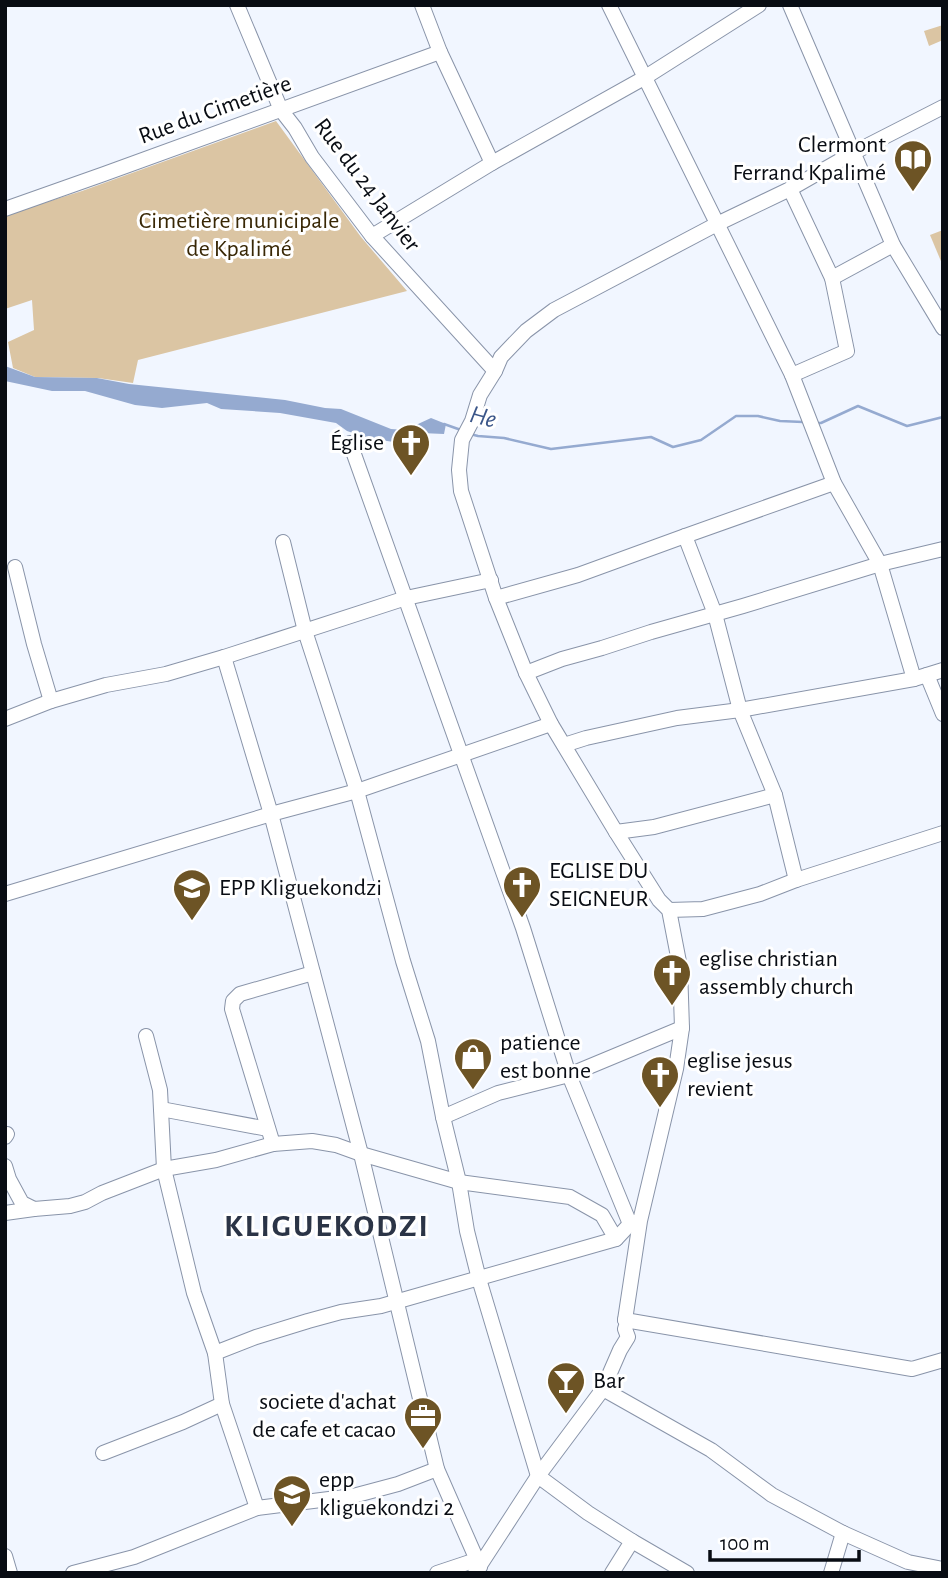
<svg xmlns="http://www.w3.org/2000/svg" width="948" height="1578" font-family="'Alegreya Sans',sans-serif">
<rect width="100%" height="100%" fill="#f1f6ff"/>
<g fill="#dbc5a3">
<polygon points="943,25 943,40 929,46 924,31"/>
<polygon points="276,121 361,237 407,291 138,360 133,383 98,378 35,377 13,368 8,342 34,330 32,300 5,309 5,215 82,191"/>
<polygon points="943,230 943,266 930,235"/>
</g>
<polygon fill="#95aad0" points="5,366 35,377 97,378 129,384 285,400 325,408 341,409 391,429 405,430 431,418 446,424 444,434 421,433 414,442 400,443 368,438 347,431 336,423 280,413 221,409 207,403 162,408 135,405 85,391 52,391 5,381"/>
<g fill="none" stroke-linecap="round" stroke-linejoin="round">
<g stroke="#95aad0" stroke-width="2.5">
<polyline points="817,423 821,423 858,406 907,426 943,417"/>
<polyline points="444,424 461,430"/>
<polyline points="470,434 478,436 504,438 551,449 651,437 673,447 701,440 736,416 758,416 780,421 803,422"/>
</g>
<defs>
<g id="minor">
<polyline points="237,5 281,110 295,128 312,157 372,236 495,371"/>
<polyline points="422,5 440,52 492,163"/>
<polyline points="609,5 792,375 834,483 880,564 914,679"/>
<polyline points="790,5 893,245 943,328"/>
<polyline points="790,189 832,278 847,351 792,375"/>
<polyline points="5,209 104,174 440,52"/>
<polyline points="372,236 492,163 644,78 759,5"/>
<polyline points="832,278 893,245"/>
<polyline points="350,443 523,928 569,1075 630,1224"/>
<polyline points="283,542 305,631 357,791 403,961 428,1041 443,1117 459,1182 467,1231 479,1279 538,1476 588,1513 632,1541 687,1573"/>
<polyline points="15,567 34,644 51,701"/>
<polyline points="496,598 578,575 685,536"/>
<polyline points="224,657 271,814 361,1154 437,1469 480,1567"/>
<polyline points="526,673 562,659 602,648 651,632 743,606 880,564 943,549"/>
<polyline points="927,675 943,714"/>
<polyline points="5,719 51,701 106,685 166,674 224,657 406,598 491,580"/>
<polyline points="564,745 586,738 677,718 740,710 914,679 943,670"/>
<polyline points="616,832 654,827 775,795"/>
<polyline points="796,880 775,795 740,710 715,614 685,536 834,483"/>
<polyline points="5,894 271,814 357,791 551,724"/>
<polyline points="669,910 703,909 760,894 796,880 943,833"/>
<polyline points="146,1036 160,1090 164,1169 194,1293 215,1353 222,1404 257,1508"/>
<polyline points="161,1109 268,1129"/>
<polyline points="443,1117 498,1093 569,1075 682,1028"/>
<polyline points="5,1137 7,1134"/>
<polyline points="273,1144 232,1009 233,1001 240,994 313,973"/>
<polyline points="5,1166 9,1179 22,1203 34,1209"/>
<polyline points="5,1213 34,1209 70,1206 85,1202 102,1193 164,1169 216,1160 273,1144 312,1141 336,1145 361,1154 459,1182 570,1197 602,1215 616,1239"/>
<polyline points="625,1320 912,1369 943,1360"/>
<polyline points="215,1353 256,1337 308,1321 341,1312 381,1306 616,1239 630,1224 639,1221"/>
<polyline points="603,1389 711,1450 772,1495 843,1533 908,1562 943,1569"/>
<polyline points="103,1453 183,1422 222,1404"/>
<polyline points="5,1556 10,1573"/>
<polyline points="73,1573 134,1557 257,1508 353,1496 398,1484 437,1469"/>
<polyline points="437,1573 476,1560"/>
<polyline points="475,1573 538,1476 603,1389 620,1350 628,1337 625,1329 627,1323 625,1320 640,1221 676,1069 682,1028 680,967 669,910 659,900 616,832 551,724 526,673 496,598 461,491 459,470 462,440 472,421 480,395 495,371 501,357 526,331 554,310 717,224 790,189 853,153 943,107"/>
<polyline points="612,1573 632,1541"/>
<polyline points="831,1573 843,1533"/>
</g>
</defs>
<use href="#minor" stroke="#8994a9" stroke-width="16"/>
<use href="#minor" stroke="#fff" stroke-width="14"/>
</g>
<defs>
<symbol id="library-pin" viewBox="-11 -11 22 30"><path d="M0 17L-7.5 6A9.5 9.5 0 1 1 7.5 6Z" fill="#6d5425" stroke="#fff"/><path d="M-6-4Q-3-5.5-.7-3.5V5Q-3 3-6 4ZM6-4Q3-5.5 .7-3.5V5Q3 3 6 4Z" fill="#fff"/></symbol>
<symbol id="church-pin" viewBox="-11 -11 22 30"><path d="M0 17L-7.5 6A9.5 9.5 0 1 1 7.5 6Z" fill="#6d5425" stroke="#fff"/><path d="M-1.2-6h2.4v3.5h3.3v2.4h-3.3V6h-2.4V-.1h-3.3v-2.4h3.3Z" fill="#fff"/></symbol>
<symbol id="school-pin" viewBox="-11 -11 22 30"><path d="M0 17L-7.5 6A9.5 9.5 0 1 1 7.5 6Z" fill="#6d5425" stroke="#fff"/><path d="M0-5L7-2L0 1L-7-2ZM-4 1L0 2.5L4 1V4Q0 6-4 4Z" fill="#fff"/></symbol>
<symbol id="shop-pin" viewBox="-11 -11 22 30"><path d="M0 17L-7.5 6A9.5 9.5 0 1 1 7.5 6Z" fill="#6d5425" stroke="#fff"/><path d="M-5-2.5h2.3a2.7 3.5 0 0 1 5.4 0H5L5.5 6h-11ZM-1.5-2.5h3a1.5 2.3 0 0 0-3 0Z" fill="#fff"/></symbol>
<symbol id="bar-pin" viewBox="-11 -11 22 30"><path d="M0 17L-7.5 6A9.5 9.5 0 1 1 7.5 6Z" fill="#6d5425" stroke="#fff"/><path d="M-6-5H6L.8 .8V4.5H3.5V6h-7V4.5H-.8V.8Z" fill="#fff"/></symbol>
<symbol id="office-pin" viewBox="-11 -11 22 30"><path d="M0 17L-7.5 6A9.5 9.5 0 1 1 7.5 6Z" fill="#6d5425" stroke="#fff"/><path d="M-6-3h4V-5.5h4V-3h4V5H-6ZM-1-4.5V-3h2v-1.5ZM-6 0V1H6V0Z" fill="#fff"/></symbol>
</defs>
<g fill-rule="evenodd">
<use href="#library-pin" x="891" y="137" width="44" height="60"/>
<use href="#church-pin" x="389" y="421" width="44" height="60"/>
<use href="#church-pin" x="500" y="863" width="44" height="60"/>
<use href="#school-pin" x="170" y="866" width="44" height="60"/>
<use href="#church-pin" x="650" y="951" width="44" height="60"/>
<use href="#shop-pin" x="451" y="1035" width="44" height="60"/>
<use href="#church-pin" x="638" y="1053" width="44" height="60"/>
<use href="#bar-pin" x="544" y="1359" width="44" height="60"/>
<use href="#office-pin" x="401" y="1394" width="44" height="60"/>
<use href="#school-pin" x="270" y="1472" width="44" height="60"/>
</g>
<g text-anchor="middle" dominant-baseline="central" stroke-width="6" stroke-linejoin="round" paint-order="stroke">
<g font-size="24" fill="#080c13" stroke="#fff">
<text transform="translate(215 110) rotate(-20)">Rue du Cimetière</text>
<text transform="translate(367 185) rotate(53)">Rue du 24 Janvier</text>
</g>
<g font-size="24" fill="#080c13" stroke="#fff" text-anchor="start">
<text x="886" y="145" text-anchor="end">Clermont<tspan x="886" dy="28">Ferrand Kpalimé</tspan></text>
<text x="384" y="443" text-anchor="end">Église</text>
<text x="549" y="871">EGLISE DU<tspan x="549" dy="28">SEIGNEUR</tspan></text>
<text x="219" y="888">EPP Kliguekondzi</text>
<text x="699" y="959">eglise christian<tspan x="699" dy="28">assembly church</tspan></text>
<text x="500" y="1043">patience<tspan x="500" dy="28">est bonne</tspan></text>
<text x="687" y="1061">eglise jesus<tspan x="687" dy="28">revient</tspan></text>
<text x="593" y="1381">Bar</text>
<text x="396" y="1402" text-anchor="end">societe d'achat<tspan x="396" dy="28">de cafe et cacao</tspan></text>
<text x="319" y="1480">epp<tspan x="319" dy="28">kliguekondzi 2</tspan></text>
</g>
<g font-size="24" fill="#382705" stroke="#fff">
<text x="239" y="221">Cimetière municipale<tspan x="239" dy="28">de Kpalimé</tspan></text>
</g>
<g font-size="26" font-style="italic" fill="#3b5689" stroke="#fff">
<text transform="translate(483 417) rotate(15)">He</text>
</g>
<g font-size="32" font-weight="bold" letter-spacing="2" fill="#2b3446" stroke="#fff">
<text x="327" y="1226">KLIGUEKODZI</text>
</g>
</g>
<rect width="948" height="1578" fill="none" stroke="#080c13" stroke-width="14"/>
<path d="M710 1550v10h149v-10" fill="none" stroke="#080c13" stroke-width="3.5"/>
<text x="720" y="1550" font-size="21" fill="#080c13" stroke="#ffffff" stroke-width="5" paint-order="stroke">100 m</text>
</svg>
